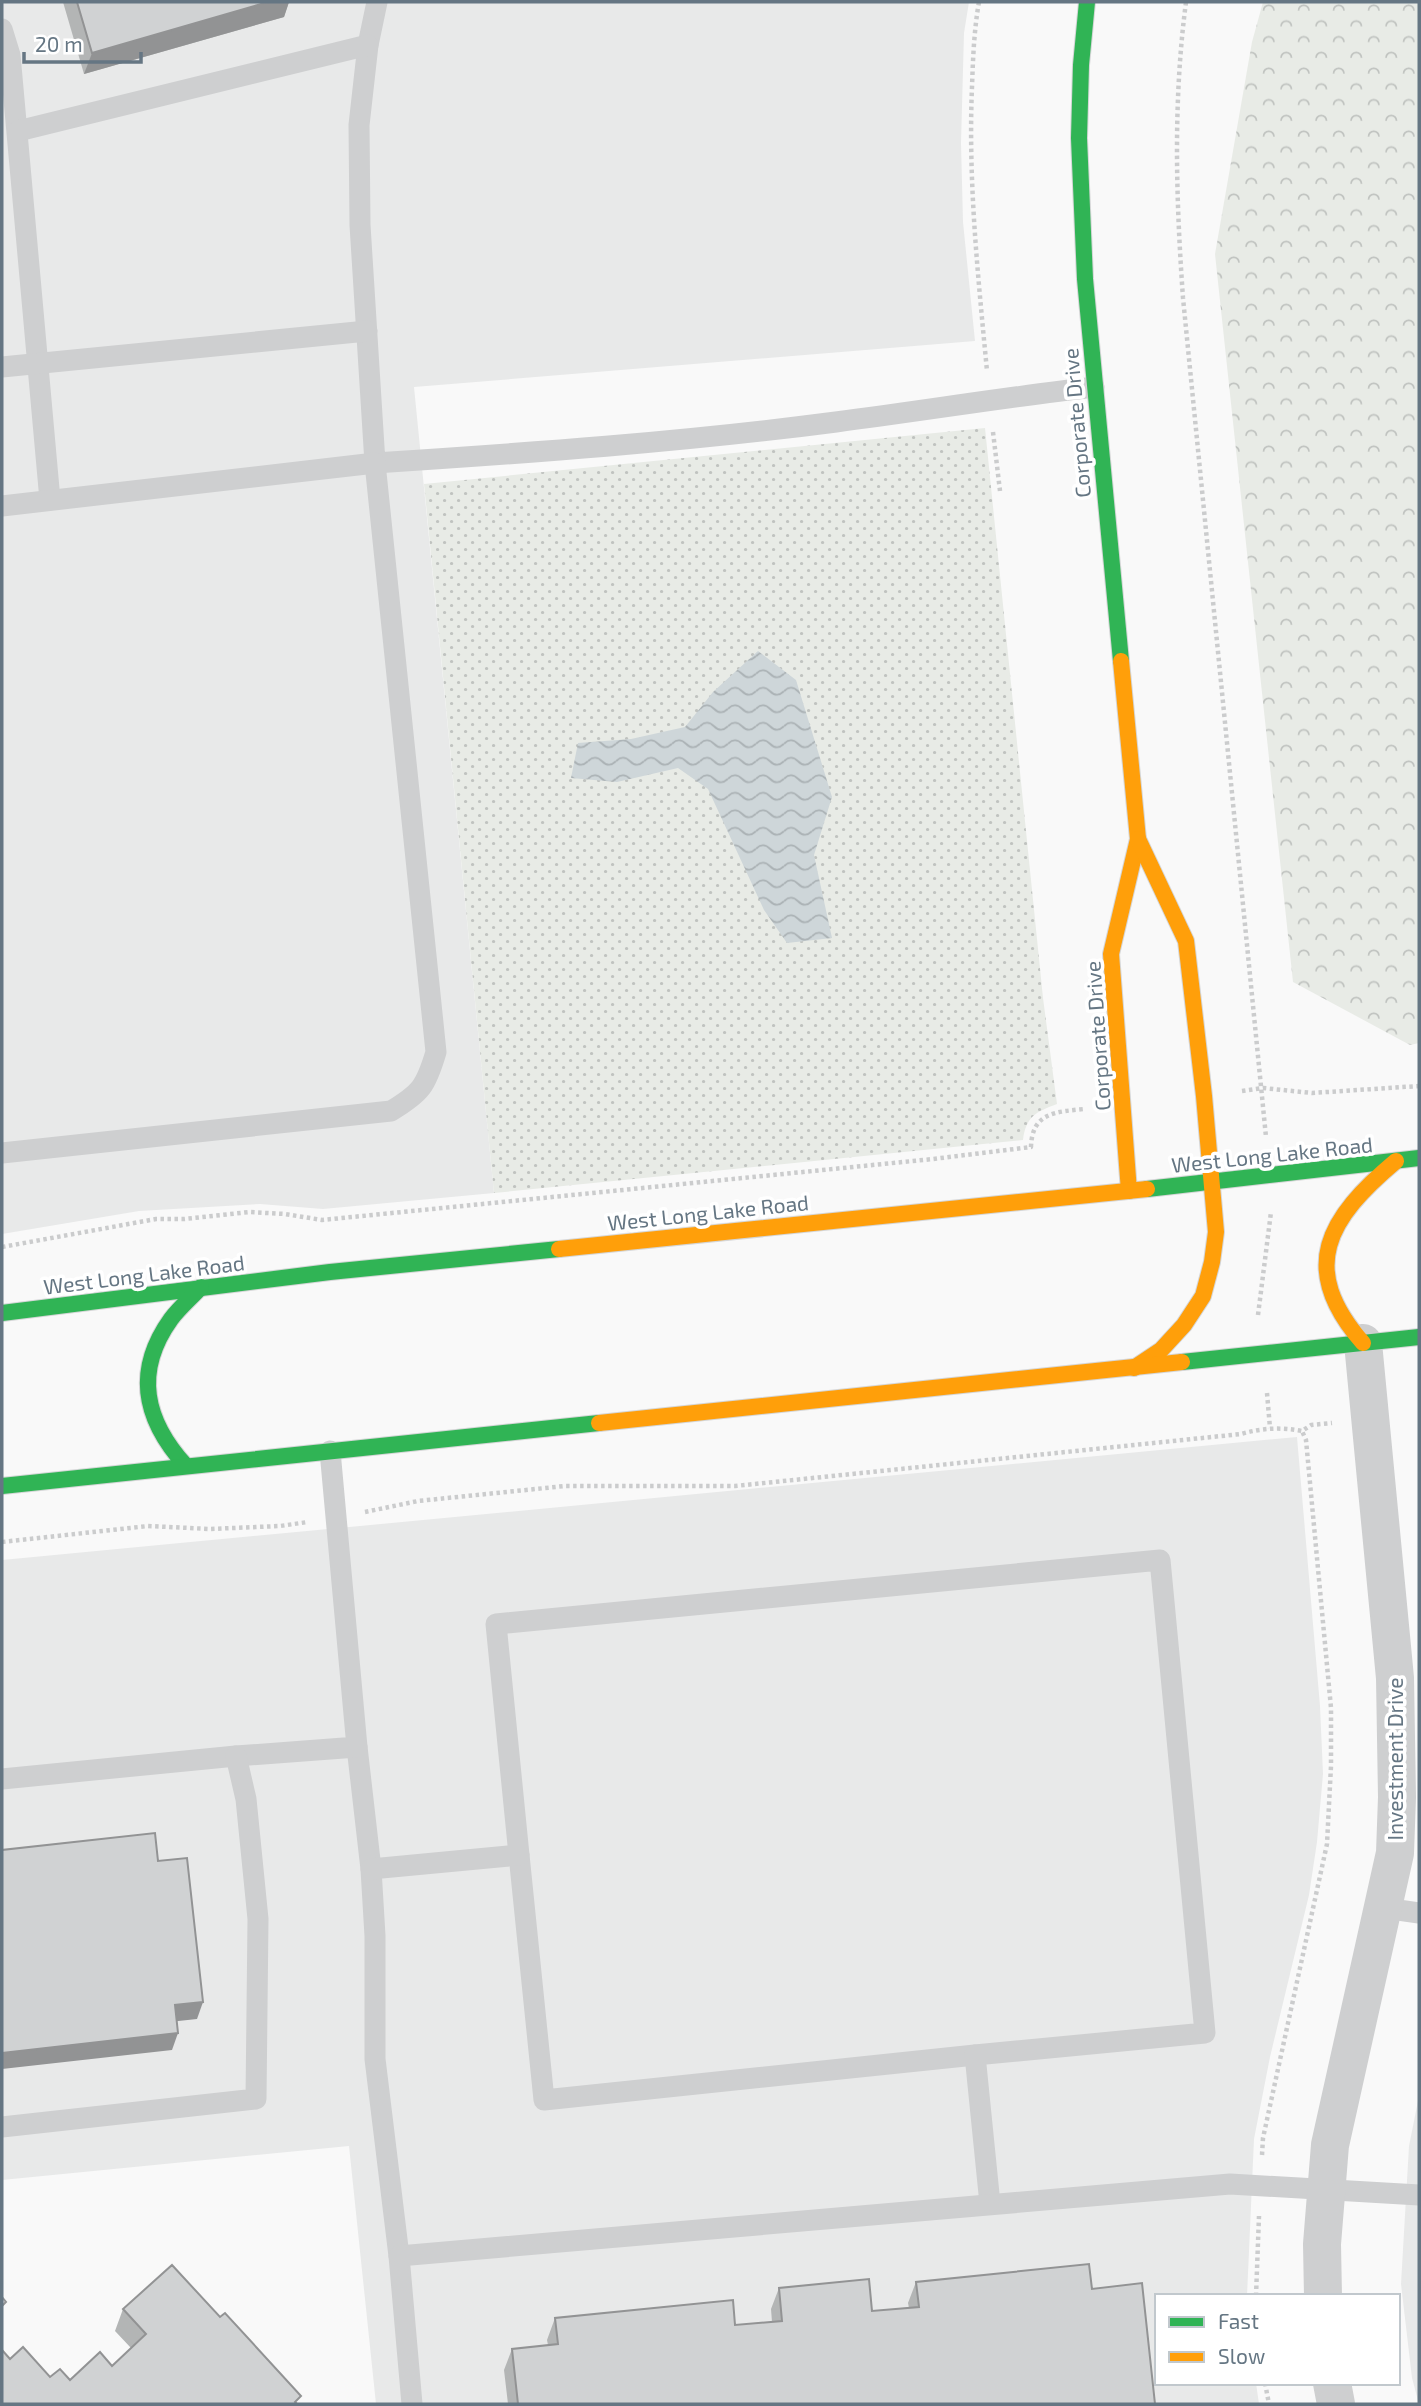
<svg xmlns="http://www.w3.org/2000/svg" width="1421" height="2406" font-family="'Exo 2',sans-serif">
<defs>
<pattern id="grass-dots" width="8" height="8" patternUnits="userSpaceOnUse" patternTransform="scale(1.75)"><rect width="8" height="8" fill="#e8ebe6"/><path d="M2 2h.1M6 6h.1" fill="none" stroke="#c0c3c0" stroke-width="1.8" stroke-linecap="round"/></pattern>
<pattern id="forest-crowns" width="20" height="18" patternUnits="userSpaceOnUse" patternTransform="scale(1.75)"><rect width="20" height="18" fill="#e8ebe6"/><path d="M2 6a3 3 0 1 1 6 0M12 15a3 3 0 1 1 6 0" fill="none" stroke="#c0c3c0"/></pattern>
<pattern id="water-waves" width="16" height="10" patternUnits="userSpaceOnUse" patternTransform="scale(1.75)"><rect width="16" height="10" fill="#ced6d9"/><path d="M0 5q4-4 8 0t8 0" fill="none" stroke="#abb2b5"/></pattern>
</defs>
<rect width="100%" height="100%" fill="#f9f9f9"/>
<g fill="#e8e9e9">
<polygon points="2,2 969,2 964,33 961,143 963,222 975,341 414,387 494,1193 323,1209 260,1204 139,1211 2,1234"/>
<polygon points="1297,1437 1320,1706 1323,1774 1317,1842 1309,1895 1270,2057 1254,2139 1247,2296 1157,2296 1157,2383 1256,2383 1259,2404 376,2404 349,2146 2,2180 2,1560"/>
<polygon points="1419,2096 1419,2404 1412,2378 1401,2284 1409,2146"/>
</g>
<path fill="url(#grass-dots)" d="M985,428L1043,998L1057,1104C1036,1112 1026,1116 1023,1140L494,1193L424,484Z"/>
<polygon fill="url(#forest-crowns)" points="1263,2 1419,2 1419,1043 1410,1045 1293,982 1215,254 1252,42"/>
<polygon fill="url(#water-waves)" points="758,651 796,680 832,797 814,855 832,938 787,943 764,910 708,789 678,768 617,782 571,778 578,743 631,739 685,727 713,692"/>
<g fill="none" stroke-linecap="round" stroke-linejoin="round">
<defs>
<g id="fast">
<polyline points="1087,2 1081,65 1079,138 1085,279 1121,661"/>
<polyline points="1147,1189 1419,1158"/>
<polyline points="2,1313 330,1272 559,1249"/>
<polyline points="1182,1362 1419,1337"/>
<path d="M186,1466C145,1421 133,1372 171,1319C180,1307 191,1298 201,1287"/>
<polyline points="2,1486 599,1423"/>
</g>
<g id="slow">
<polyline points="1121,661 1138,839 1111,954 1129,1191"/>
<polyline points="559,1249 1147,1189"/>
<path d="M1363,1343C1297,1268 1328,1218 1396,1161"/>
<polyline points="1134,1368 1161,1350 1184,1325 1203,1296 1212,1262 1216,1232 1204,1096 1186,941 1138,839"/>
<polyline points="599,1423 1182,1362"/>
</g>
</defs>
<use href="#fast" stroke="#d5d6d7" stroke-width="18"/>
<use href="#slow" stroke="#d5d6d7" stroke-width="18"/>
<g stroke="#cbcccd" stroke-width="4.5" stroke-dasharray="3.5 3.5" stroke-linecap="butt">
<path d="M979,2C974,30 973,58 972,87C968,182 978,276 987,371"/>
<path d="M1186,2C1173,101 1176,199 1183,298L1266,1137"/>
<polyline points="993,432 1000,491"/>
<polyline points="1242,1091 1263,1088 1312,1093 1419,1086"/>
<path d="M2,1247L156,1219H184L249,1212L285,1214L322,1220L933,1159L1031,1147C1032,1112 1056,1112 1084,1109"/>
<polyline points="1258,1315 1271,1212"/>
<polyline points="1267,1393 1270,1428"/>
<path d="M365,1512L418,1501L565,1486H735L1241,1434C1262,1428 1281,1427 1302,1431L1311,1425L1332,1423"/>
<polyline points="2,1542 148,1526 210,1529 280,1526 308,1522"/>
<polyline points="1262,2155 1263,2138 1327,1844 1331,1766 1331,1708 1306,1440 1302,1431"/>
<polyline points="1256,2296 1259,2216"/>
<polyline points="1265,2383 1269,2404"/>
</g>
<g stroke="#cecfd0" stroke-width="21">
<path d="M377,2L368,45L359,125L360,225L375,463C529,453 683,442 836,422C922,411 1007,397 1094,387"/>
<polyline points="2,29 10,55 50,500"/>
<polyline points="18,131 368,45"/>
<polyline points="2,367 367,331"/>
<path d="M2,506L375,463L436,1052C426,1086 421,1093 391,1111L2,1153"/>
<polyline points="357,1747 371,1869 375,1936 375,2059 399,2256 412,2404"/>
<polyline points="2,1779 236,1756 357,1747 330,1451"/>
<polyline points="519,1855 544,2100 975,2055"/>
<polyline points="371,1869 519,1855 496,1624 1160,1560 1205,2033 975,2055 990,2204"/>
<polyline points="1384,1908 1419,1913"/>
<polyline points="2,2127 256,2099 258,1919 246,1799 236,1756"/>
<polyline points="399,2256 1230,2184 1419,2195"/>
</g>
<g stroke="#cecfd0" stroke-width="38">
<polyline points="1323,2296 1322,2244 1330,2145 1395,1853 1397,1797 1395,1678 1363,1343"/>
<polyline points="1332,2383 1336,2404"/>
</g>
<use href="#fast" stroke="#30b455" stroke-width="16"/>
<use href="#slow" stroke="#ff9f0a" stroke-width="16"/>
</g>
<g fill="#b3b5b5">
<polygon points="63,2 289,2 284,17 84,74"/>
<polygon points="916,2282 1092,2289 1155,2404 508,2404 504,2370 512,2349 548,2345 547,2340 555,2318 735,2325 772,2322 771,2309 779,2288 872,2311 909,2308 908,2303"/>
<polygon points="123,2309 298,2404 2,2404 10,2359 50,2377 70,2380 112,2366 131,2348 115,2331"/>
</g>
<g fill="#929394">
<polygon points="268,2 289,2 284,17 84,74 92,53"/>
<polygon points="203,2002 197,2019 169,2022 175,2005"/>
<polygon points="178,2033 172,2050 2,2069 2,2053"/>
</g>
<g fill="#d0d2d3" stroke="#929394" stroke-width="2">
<polygon points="77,2 268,2 92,53"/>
<polygon points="155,1833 158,1861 187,1858 203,2002 175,2005 178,2033 2,2053 2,1850"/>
<polygon points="1089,2264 1092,2289 1142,2283 1155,2404 518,2404 512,2349 558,2344 555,2318 733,2300 735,2325 782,2321 779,2288 869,2279 872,2311 919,2307 916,2282"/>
<polygon points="172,2265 220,2317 225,2313 301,2396 295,2402 297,2404 2,2404 2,2350 10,2359 23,2347 50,2377 60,2369 70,2380 100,2352 112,2366 146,2334 123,2309"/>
<polygon points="2,2297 6,2302 2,2306"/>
</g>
<g text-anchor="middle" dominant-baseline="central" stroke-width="7" stroke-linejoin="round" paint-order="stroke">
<g font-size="21" fill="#657683" stroke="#fff">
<text transform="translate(1076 423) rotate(-95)">Corporate Drive</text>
<text transform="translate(1097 1036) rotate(-94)">Corporate Drive</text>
<text transform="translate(1272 1154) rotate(-6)">West Long Lake Road</text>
<text transform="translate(708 1212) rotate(-6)">West Long Lake Road</text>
<text transform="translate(144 1274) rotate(-7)">West Long Lake Road</text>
<text transform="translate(1394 1759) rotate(-90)">Investment Drive</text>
</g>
</g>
<rect width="1421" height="2406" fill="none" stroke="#657683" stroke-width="7"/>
<rect x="1155" y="2294" width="245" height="91" fill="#ffffff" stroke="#c1c8cd" stroke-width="2"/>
<rect x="1169" y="2317" width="35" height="10" fill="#30b455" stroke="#c1c8cd" stroke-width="2"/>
<text x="1218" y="2329" font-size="21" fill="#657683">Fast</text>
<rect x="1169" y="2352" width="35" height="10" fill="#ff9f0a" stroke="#c1c8cd" stroke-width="2"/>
<text x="1218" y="2364" font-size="21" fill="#657683">Slow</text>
<path d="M24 52v10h117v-10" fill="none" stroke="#657683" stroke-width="3.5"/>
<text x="35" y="52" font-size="21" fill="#657683" stroke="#ffffff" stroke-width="5" paint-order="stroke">20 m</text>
</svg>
